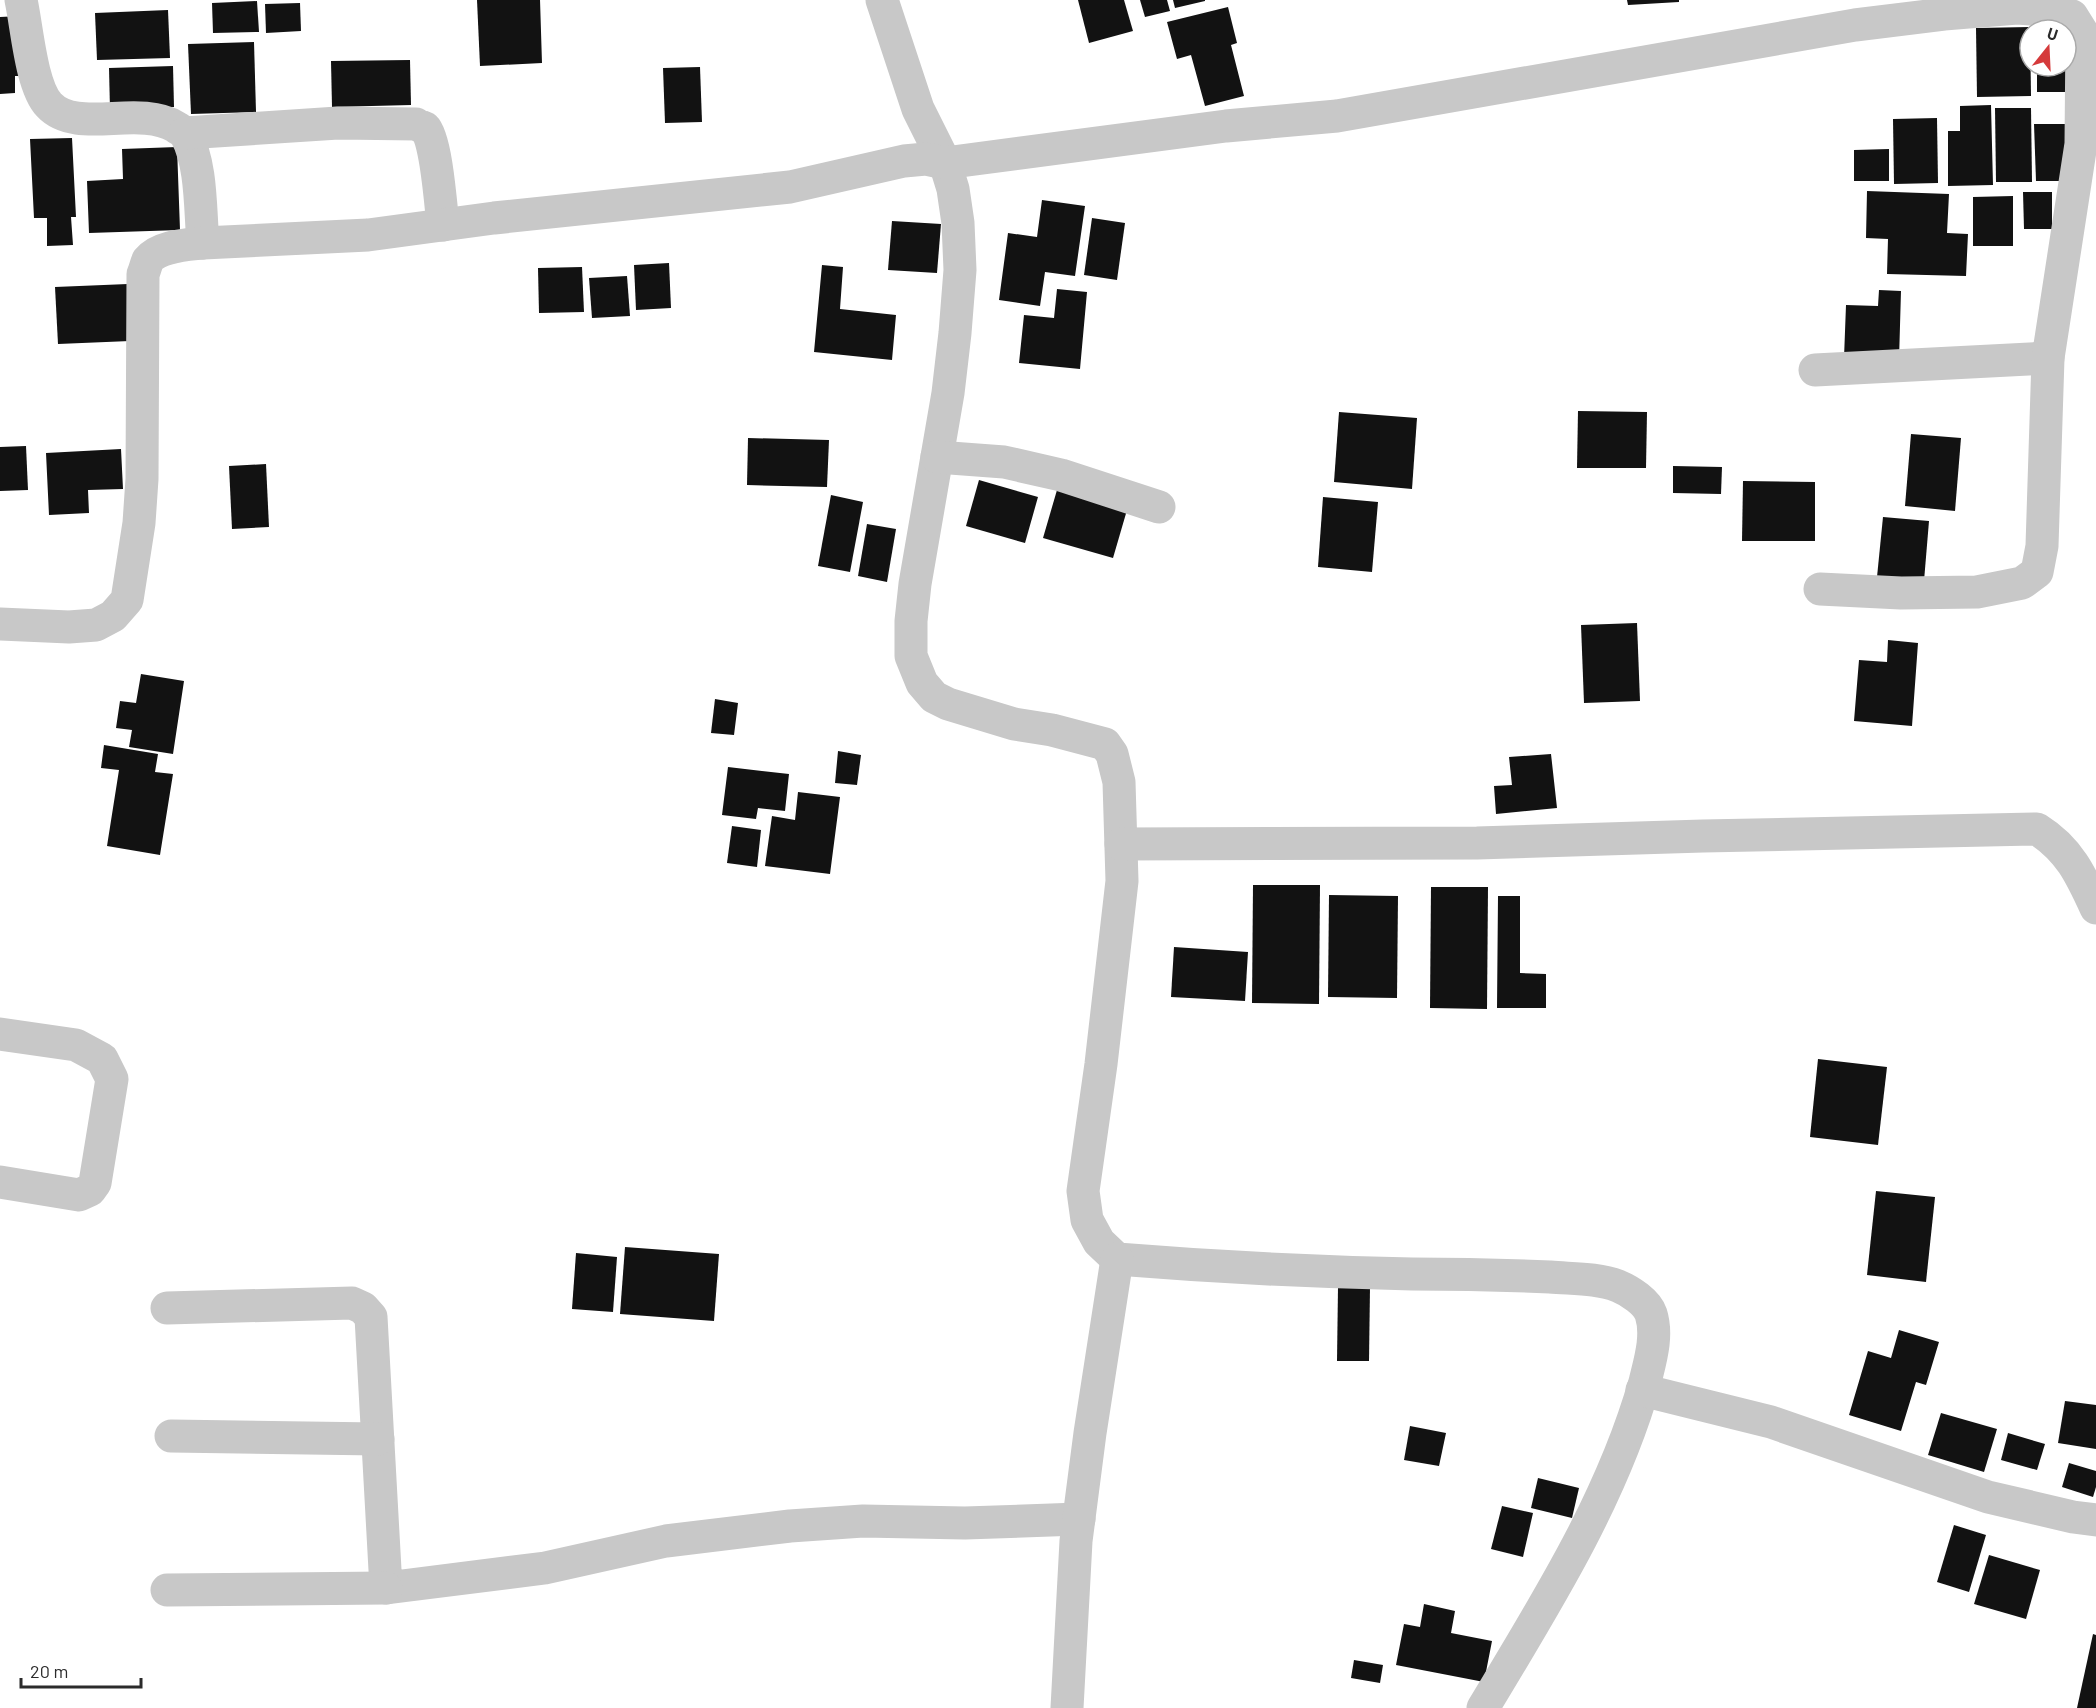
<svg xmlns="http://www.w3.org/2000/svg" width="2096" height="1708" font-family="Barlow,sans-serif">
<rect width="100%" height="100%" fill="#fff"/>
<g fill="#121212">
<polygon points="477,0 540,0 542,63 480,66"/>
<polygon points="1078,0 1124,0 1133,31 1089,43"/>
<polygon points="1140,0 1167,0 1170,11 1145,17"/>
<polygon points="1173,0 1205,0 1205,1 1175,8"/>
<polygon points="1627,0 1679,0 1679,2 1628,5"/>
<polygon points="257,1 259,32 213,33 212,3"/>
<polygon points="300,3 301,31 266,33 265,4"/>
<polygon points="1228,7 1237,43 1231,45 1244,96 1205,106 1191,55 1177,59 1167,22"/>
<polygon points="168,10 170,58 97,60 95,13"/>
<polygon points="20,16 22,76 15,76 15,93 0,94 0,17"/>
<polygon points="2030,27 2031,96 1977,97 1976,28"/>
<polygon points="254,42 256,112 191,114 188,44"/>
<polygon points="410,60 411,105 332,107 331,61"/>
<polygon points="173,66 174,107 110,110 109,68"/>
<rect x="2037" y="66" width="29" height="26"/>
<polygon points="700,67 702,122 665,123 663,68"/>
<polygon points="1991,105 1993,185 1948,186 1948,131 1960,131 1960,106"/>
<polygon points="1995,108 2031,108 2032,182 1996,182"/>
<polygon points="1937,118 1938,183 1894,184 1893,119"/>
<polygon points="2034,124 2066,124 2067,181 2036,181"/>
<polygon points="72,138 76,217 71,217 73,245 47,246 47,218 34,218 30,139"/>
<polygon points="177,147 180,230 89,233 87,181 123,179 122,149"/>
<polygon points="1889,149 1889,181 1854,181 1854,150"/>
<polygon points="1867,191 1949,194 1947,233 1968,234 1966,276 1887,274 1888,239 1866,238"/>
<polygon points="2023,192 2052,192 2052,229 2024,229"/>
<polygon points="2013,196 2013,246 1973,246 1973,197"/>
<polygon points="1042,200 1085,206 1075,276 1045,272 1040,306 999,300 1008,233 1037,237"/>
<polygon points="1092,218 1125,223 1117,280 1084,275"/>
<polygon points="892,221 941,224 937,273 888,270"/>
<polygon points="669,263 671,308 636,310 634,265"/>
<polygon points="822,265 843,267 840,309 896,315 892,360 814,352"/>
<polygon points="582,267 584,312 539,313 538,268"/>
<polygon points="627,276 630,316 592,318 589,278"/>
<polygon points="128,284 130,341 58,344 55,287"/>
<polygon points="1057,289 1087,292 1080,369 1019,363 1024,315 1054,318"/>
<polygon points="1879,290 1901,291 1899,360 1844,358 1846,305 1878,306"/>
<polygon points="1578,411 1647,412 1646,468 1577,468"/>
<polygon points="1339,412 1417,418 1412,489 1334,482"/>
<polygon points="1911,434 1961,438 1955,511 1905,506"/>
<polygon points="748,438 829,440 827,487 747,485"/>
<polygon points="26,446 28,490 0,491 0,447"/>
<polygon points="121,449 123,489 88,490 89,513 49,515 46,453"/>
<polygon points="266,464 269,527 232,529 229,466"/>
<polygon points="1673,466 1722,467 1721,494 1673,493"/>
<polygon points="979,480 1038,497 1025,543 966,526"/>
<polygon points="1743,481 1815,482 1815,541 1742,541"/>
<polygon points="1057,490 1127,510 1113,558 1043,538"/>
<polygon points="831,495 863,502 850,572 818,566"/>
<polygon points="1323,497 1378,502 1372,572 1318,567"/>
<polygon points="1883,517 1929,521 1924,581 1877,577"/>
<polygon points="867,524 896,529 887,582 858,576"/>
<polygon points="1637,623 1640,701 1584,703 1581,625"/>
<polygon points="1888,640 1918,643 1912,726 1854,721 1859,660 1887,662"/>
<polygon points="141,674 184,681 173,754 129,747 132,730 116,728 120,701 136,703"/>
<polygon points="715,699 738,703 734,735 711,733"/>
<polygon points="104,745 158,754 155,772 173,774 160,855 107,846 119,770 101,768"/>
<polygon points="838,751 861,755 857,785 835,783"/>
<polygon points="1551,754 1557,808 1496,814 1494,786 1512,785 1509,757"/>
<polygon points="728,767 789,774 785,811 758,808 756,819 722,815"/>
<polygon points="798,792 840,797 830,874 765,866 772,816 795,820"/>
<polygon points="732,826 761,830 757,867 727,863"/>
<polygon points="1253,885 1320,885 1319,1004 1252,1003"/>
<polygon points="1431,887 1488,887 1487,1009 1430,1008"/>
<polygon points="1329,895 1398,896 1397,998 1328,997"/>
<polygon points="1498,896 1520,896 1520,973 1546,974 1546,1008 1497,1008"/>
<polygon points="1174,947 1248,952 1245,1001 1171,997"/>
<polygon points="1818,1059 1887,1067 1878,1145 1810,1137"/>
<polygon points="1876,1191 1935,1197 1926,1282 1867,1275"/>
<polygon points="625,1247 719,1254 714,1321 620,1314"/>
<polygon points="576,1253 617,1257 613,1312 572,1309"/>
<polygon points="1338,1287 1370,1287 1369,1361 1337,1361"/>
<polygon points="1899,1330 1939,1342 1926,1385 1916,1382 1901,1431 1849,1415 1868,1351 1891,1358"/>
<polygon points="2065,1401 2096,1405 2096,1449 2058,1443"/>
<polygon points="1941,1413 1997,1429 1984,1472 1928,1455"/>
<polygon points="1410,1426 1446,1433 1439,1466 1404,1460"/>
<polygon points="2008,1433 2045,1444 2037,1470 2001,1460"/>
<polygon points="2069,1463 2096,1471 2096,1487 2093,1497 2062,1487"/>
<polygon points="1538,1478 1579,1488 1572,1518 1531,1508"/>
<polygon points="1502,1506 1533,1513 1523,1557 1491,1549"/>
<polygon points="1954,1525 1986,1535 1969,1592 1937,1582"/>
<polygon points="1989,1555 2040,1570 2026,1619 1974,1604"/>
<polygon points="1424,1604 1455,1611 1451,1633 1492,1641 1484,1682 1396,1665 1404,1624 1420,1627"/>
<polygon points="2093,1634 2096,1635 2096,1708 2077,1708"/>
<polygon points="1354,1660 1383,1665 1380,1683 1351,1678"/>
</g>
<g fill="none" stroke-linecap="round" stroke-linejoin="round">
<g stroke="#c8c8c8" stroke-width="33">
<path d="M21,0C27,27 31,86 49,105C77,135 138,104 176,127C180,130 184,131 186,135C202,165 200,210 203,243"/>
<path d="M882,0L918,109L945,163L953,189L958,223L960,270L955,333L948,393L915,584L911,621V656L922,683L934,697L948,704L1014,724L1052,730L1105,744L1112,754L1119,782L1122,881L1101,1064L1083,1191L1087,1220L1099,1242L1117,1259C1215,1267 1314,1272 1412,1274C1458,1274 1504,1275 1550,1277C1573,1279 1597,1278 1618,1286C1630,1291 1647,1302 1651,1314C1658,1336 1650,1361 1645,1382C1612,1499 1545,1605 1483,1708"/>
<path d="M185,133L338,123L416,124C417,125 425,128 425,128C436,138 441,208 443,225"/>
<polyline points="1815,370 2048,358"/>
<polyline points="937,457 1004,462 1061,475 1159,507"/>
<path d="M0,624L69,627L96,625L113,616L127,600L139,523L142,479L143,274C145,270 146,264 148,260C159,246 186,245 203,243L368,235L494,218L790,187L904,161L926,159L945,163L1226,126L1337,116L1855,25L1944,14L2017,8L2059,11L2072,16L2082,32L2081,144L2048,358L2042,546L2037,572L2022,583L1977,592L1901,593L1820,589"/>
<path d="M1121,844L1477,843L1703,836L2037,829C2069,849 2081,875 2096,908"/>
<polyline points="0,1034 76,1045 102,1059 112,1079 95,1183 90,1190 79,1195 0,1182"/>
<polyline points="167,1308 352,1303 363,1308 371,1317 386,1588 545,1568 666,1541 790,1526 863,1521 965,1523 1079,1519"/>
<polyline points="1642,1390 1771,1422 1988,1497 2073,1517 2096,1520"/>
<polyline points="171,1436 378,1439"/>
<polyline points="167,1590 386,1588"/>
<polyline points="1067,1708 1076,1541 1090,1433 1117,1259"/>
</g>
</g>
<g transform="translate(2048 48) rotate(18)"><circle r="28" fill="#ffffff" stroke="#aaaaaa" stroke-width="1.5"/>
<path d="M0-4.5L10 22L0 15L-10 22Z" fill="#d53a3b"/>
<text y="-9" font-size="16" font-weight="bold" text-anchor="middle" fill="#2b2b2b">U</text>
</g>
<path d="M21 1678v9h120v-9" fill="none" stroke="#2b2b2b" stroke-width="3"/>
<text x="30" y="1678" font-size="18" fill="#2b2b2b" stroke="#ffffff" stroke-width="4.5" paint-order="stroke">20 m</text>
</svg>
